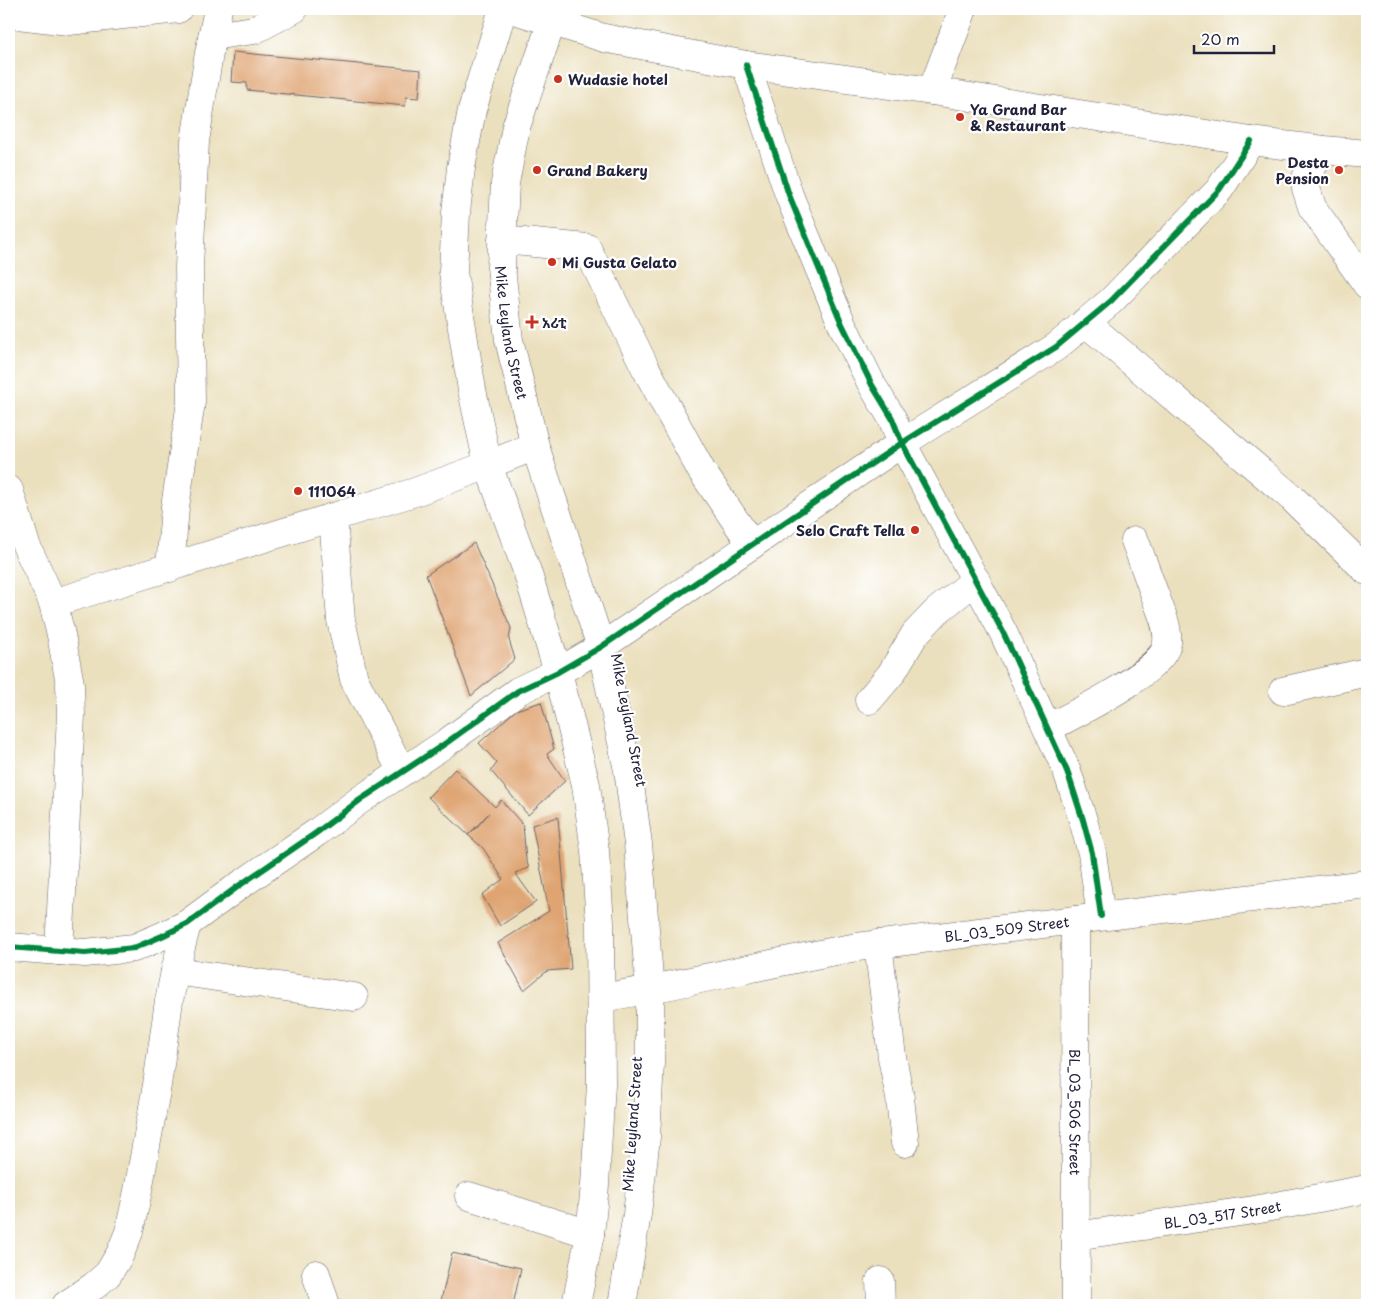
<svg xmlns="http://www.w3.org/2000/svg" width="1376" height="1314" font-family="'Playpen Sans','Noto Sans Ethiopic',sans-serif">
<rect width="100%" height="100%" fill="#fff"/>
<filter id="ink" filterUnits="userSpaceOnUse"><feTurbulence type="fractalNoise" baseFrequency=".02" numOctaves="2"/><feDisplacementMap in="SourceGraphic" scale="10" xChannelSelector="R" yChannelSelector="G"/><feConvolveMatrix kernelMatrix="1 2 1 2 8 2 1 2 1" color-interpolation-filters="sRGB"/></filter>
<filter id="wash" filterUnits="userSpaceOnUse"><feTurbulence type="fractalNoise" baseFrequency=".0096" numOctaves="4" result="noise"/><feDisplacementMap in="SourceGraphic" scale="20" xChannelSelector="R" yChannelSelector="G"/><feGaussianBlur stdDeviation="1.12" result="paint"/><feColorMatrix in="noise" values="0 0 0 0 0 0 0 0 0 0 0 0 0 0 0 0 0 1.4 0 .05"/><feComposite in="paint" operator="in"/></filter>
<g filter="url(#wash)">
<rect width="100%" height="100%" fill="#ebe0be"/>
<g id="blocks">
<g fill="#dfa472">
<polygon points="233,52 421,70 419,98 406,97 405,106 247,90 247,83 231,82"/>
<polygon points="474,543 511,628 509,640 515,659 471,696 426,575"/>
<polygon points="541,702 554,749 547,754 565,781 528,815 491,771 497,763 479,743 516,710"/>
<polygon points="455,769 495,807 501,800 523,825 526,860 529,868 515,873 536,902 500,926 482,895 503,879 483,848 468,835 477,827 489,813 468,835 428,797"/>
<polygon points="558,817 571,969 547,971 524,990 498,943 549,911 532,825"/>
<polygon points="452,1253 521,1268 513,1305 440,1305"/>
</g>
</g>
</g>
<g filter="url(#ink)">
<use href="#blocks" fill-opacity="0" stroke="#686469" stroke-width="1"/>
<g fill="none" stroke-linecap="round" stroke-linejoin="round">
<defs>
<g id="minor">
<polyline points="511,9 604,38 746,65 932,91 1251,141 1324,150 1367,154"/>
<polyline points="9,14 69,21 178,9"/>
<polyline points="212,36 254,30 294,9"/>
<polyline points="746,65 789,195 816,261 842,324 872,385 892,418 902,443 1003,632 1067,771 1083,820 1092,853 1101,916"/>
<polyline points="932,91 963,9"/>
<polyline points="1324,150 1307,174 1306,188 1312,207 1367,285"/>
<polyline points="502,240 587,248 645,367 701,470 752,545"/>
<polyline points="1085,322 1292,498 1367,571"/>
<polyline points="9,490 26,545 53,603 61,635 70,684 71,715 59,951"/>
<polyline points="333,517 341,620 354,679 402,772"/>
<polyline points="170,568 175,507 191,402 189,267 195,141 209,53 218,9"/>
<polyline points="53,603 415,492 488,465 535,446"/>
<polyline points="1283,691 1367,672"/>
<polyline points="869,700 891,674 915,634 937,611 976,580"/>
<path d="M1048,728C1073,715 1164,671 1167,643C1169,627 1160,610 1155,595C1148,577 1142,559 1135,541"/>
<path id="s1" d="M1075,920L1076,1305"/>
<polyline points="878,944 892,1057 900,1098 905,1143"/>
<polyline points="9,947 85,953 134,948 162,936 187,924 240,885 316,833 360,800 446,743 518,691 558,672 601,647 902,443 1056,347 1111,301 1219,190 1251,141"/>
<polyline points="175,971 354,997"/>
<path id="s2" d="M601,998C687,984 772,962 857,947L1367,884"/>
<polyline points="469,1196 590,1234"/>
<path id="s3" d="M1075,1236L1254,1210L1367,1189"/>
<polyline points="316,1274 326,1305"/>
<polyline points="880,1281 881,1305"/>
<polyline points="66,1305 94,1286 108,1274 120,1254 129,1232 138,1191 157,1085 169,1001 175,971 187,924"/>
</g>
<g id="major">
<polyline points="503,9 472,110 461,168 456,213 453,272 472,390 488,465 527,571 558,672 586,785 595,851 600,923 601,1084 595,1185 590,1234 576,1305"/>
<path id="s4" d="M556,9L516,127L505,183L501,267L509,340L535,446L601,647L628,770L638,844L650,990V1063L646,1137L637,1214L622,1305"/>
</g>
</defs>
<use href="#minor" stroke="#686469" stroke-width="29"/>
<use href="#major" stroke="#686469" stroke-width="29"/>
<use href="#minor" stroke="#fff" stroke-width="28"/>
<use href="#major" stroke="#fff" stroke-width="28"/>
<defs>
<g id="cycleway">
<polyline points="746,65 789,195 816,261 842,324 872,385 892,418 902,443 1003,632 1067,771 1083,820 1092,853 1101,916"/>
<polyline points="9,947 85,953 134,948 162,936 187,924 240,885 316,833 360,800 446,743 518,691 558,672 601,647 902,443 1056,347 1111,301 1219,190 1251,141"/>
</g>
</defs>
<use href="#cycleway" stroke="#fff" stroke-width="9"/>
<use href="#cycleway" stroke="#00873e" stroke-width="6"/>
</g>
</g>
<g fill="#c8321e" stroke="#fff" stroke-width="2">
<circle cx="558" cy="79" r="5"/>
<circle cx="960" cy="117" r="5"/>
<circle cx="537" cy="170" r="5"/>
<circle cx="1339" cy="170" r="5"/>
<circle cx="552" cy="262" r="5"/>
<path d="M529.5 314.5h5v5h5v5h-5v5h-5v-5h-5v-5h5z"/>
<circle cx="298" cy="491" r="5"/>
<circle cx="915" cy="530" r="5"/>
</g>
<g text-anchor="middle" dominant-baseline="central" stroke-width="4.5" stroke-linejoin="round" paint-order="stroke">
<g font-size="14" font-weight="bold" fill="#22223b" stroke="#fff" text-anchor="start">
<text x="568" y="79">Wudasie hotel</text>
<text x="970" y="109">Ya Grand Bar<tspan x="970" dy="16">&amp; Restaurant</tspan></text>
<text x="1329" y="162" text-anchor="end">Desta<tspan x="1329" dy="16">Pension</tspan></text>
<text x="547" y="170">Grand Bakery</text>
<text x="562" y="262">Mi Gusta Gelato</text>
<text x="542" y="322">አሪቲ</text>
<text x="308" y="491">111064</text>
<text x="905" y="530" text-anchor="end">Selo Craft Tella</text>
</g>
<g font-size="14" fill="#22223b" stroke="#fff">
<text stroke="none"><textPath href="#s4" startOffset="332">Mike Leyland Street</textPath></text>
<text transform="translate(629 720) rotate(79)">Mike Leyland Street</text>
<text stroke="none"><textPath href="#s2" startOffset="412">BL_03_509 Street</textPath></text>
<text stroke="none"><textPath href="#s1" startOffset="192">BL_03_506 Street</textPath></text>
<text transform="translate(632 1124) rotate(-86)">Mike Leyland Street</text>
<text stroke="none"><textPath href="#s3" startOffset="149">BL_03_517 Street</textPath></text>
</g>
</g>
<rect width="1376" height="1314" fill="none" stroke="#fff" stroke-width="30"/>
<path d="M1194 45v8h80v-8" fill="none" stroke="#22223b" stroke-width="2.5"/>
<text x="1201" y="45" font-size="15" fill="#22223b" stroke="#ffffff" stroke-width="4" paint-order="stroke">20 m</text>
</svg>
